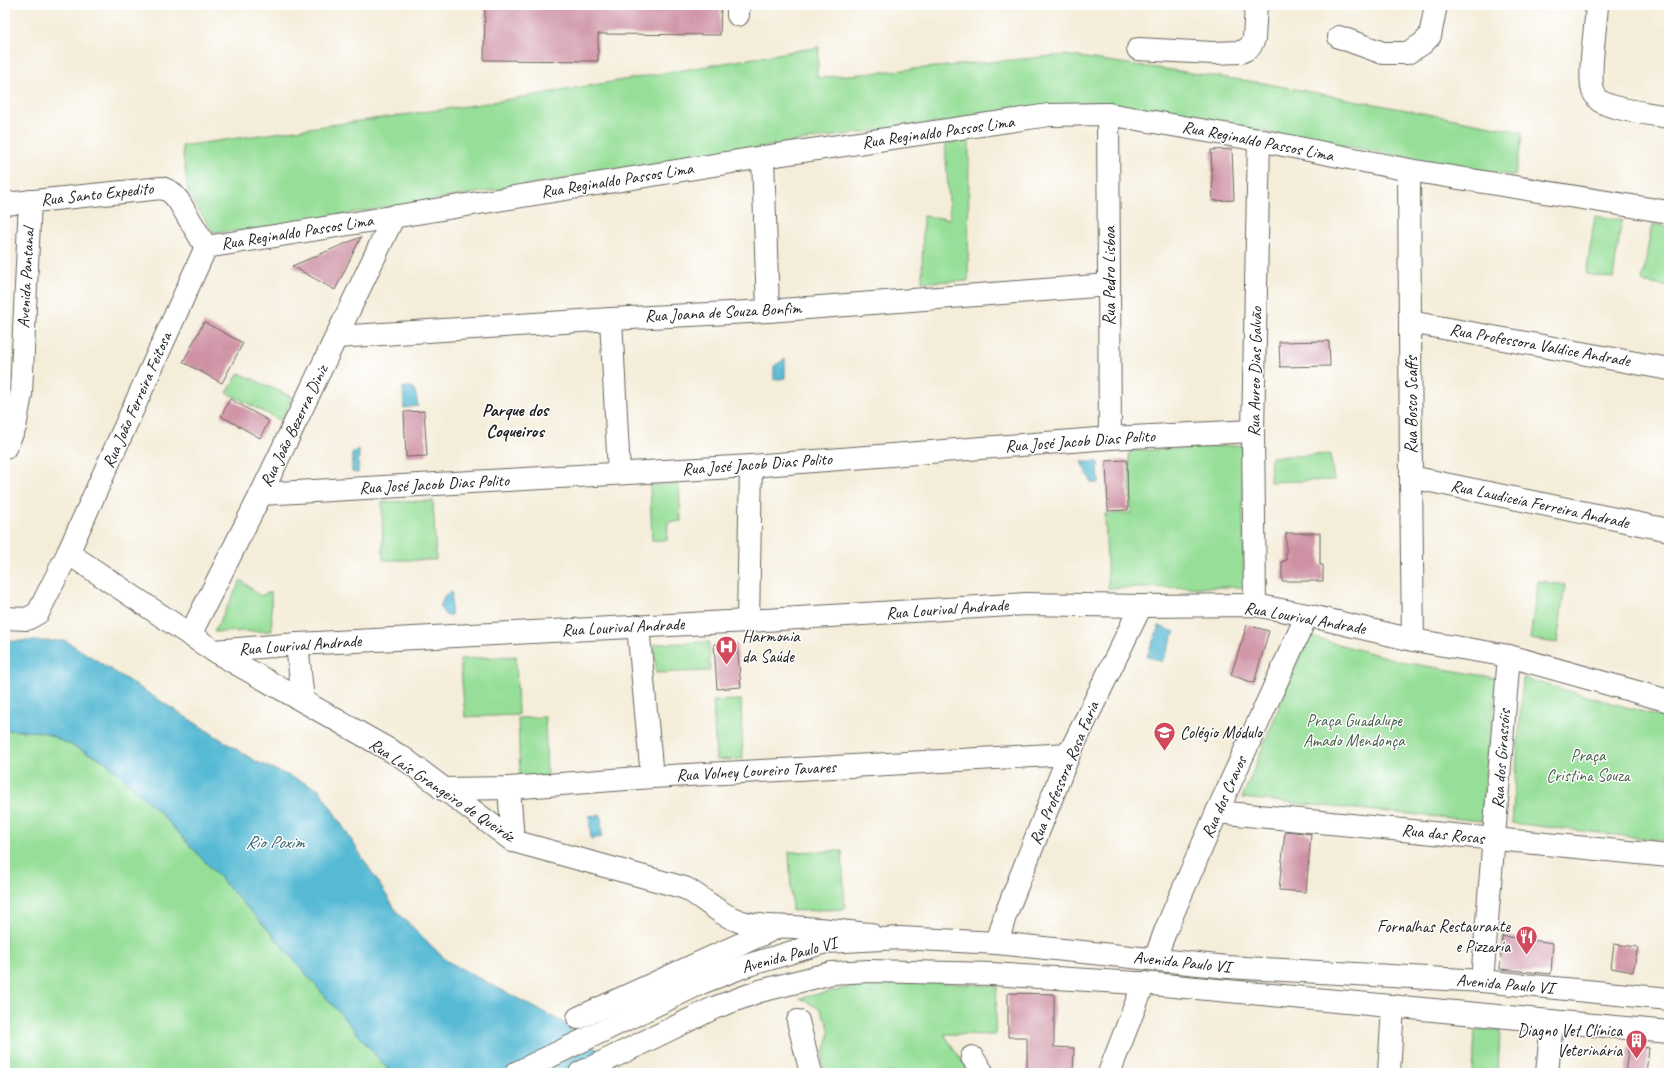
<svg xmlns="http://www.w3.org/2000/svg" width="1674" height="1078" font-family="Caveat,sans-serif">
<rect width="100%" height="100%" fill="#fff"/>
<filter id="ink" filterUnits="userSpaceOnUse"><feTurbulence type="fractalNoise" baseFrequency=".025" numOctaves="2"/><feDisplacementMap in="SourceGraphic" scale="8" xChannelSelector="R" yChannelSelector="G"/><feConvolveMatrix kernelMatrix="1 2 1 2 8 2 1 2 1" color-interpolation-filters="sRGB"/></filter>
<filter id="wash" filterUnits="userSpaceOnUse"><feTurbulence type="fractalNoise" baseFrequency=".012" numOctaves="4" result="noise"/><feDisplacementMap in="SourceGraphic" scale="16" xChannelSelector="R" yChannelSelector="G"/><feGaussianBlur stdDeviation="0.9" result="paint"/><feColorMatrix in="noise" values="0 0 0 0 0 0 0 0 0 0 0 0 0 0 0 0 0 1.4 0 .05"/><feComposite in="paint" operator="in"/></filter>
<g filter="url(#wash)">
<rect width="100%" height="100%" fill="#f4edd9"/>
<g fill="#97df99" stroke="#5a7e5a">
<polygon points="819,47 817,78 1065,55 1263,83 1523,132 1515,176 1098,102 813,139 240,231 213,232 188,193 182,146 481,104"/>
<polygon points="969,140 968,281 922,282 923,216 950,219 945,143"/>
<polygon points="1595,216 1622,220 1613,278 1586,274"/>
<polygon points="1652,224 1669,227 1669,287 1642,282"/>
<polygon points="239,373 292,397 282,421 227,393"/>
<polygon points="1242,445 1244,587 1108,588 1105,514 1131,513 1129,451"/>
<polygon points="1330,454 1334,480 1270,482 1271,457"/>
<polygon points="679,484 681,521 668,522 667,540 652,540 650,485"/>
<polygon points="433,501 436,560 383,560 382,502"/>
<polygon points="241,580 260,596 271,592 272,631 214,632"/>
<polygon points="1538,581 1565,585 1557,643 1530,639"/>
<polygon points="1308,636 1408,663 1497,678 1481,821 1242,798"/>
<polygon points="709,642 710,671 656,673 654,644"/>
<polygon points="516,656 518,715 465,717 460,659"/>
<polygon points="1523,678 1640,711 1669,718 1669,841 1512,823"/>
<polygon points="741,700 743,759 716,760 713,701"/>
<polygon points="545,717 547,776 520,777 518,718"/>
<polygon points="5,730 43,732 105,761 159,812 269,931 391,1073 5,1073"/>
<polygon points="842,851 845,909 792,911 789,852"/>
<path d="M909,981L997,986L995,1035L944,1034L970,1073H826C816,1059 831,1041 829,1029C828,1023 823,1015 820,1009L800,998L852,987Z"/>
<polygon points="1475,1029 1500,1030 1498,1073 1473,1073"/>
</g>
<g fill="#56bad4" stroke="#396b78">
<polygon points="785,359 785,378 774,380 774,366"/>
<polygon points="403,387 413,387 416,395 418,406 404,408"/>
<polygon points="359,450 358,473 352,472 352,453"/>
<polygon points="1081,462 1098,462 1099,483 1092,483"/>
<polygon points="452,592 451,615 445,615 440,607 445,595"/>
<polygon points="1159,626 1175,632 1162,662 1147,656"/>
<polygon points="5,641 66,641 255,761 319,789 397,912 447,961 564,1023 626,1073 391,1073 269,931 159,812 105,761 43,732 5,730"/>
<polygon points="601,815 602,837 591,839 589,816"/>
</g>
<g id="blocks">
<g fill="#ce90a3">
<polygon points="485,5 721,5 720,35 598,34 598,61 484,60"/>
<polygon points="1232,149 1234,200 1213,201 1211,150"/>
<polygon points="361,237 335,290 292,266"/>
<polygon points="204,322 243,343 222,383 183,362"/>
<polygon points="1329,341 1330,366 1280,367 1279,342"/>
<polygon points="230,399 269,421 260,438 221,416"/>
<polygon points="424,411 427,456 406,457 404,412"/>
<polygon points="1127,460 1128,510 1108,511 1106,461"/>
<polygon points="1286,533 1320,533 1320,565 1323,565 1323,581 1282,581 1282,561 1286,561"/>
<polygon points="1247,625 1269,631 1254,683 1231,675"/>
<polygon points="714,644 737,644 741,687 717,689"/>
<polygon points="1285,831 1311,834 1306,892 1279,890"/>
<polygon points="1502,936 1553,943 1551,974 1500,969"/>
<polygon points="1614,944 1638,947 1633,972 1611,968"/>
<polygon points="1008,993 1054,994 1054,1047 1074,1048 1073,1073 1027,1073 1027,1037 1008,1037"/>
<polygon points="1629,1045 1649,1048 1646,1073 1625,1073"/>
</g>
</g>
</g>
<g filter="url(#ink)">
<use href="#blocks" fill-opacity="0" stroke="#68655e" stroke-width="1"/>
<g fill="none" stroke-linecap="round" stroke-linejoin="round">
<defs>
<g id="minor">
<path d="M1597,5C1596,26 1588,73 1593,91C1595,95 1597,99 1600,101C1614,110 1652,114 1669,117"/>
<polyline points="738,15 738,5"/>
<polyline points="1339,37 1383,53 1407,53 1422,44 1430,36 1436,5"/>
<polyline points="1138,49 1213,53 1241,52 1245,50 1250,47 1254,39 1256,5"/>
<polyline points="1108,114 1110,438"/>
<polyline points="763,157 768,311"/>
<polyline points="1409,170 1411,477 1413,640"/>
<polyline points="5,204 162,188 171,192 178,200 206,247"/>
<polyline points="206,247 763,157 1049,115 1108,114 1259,140 1409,170 1669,212"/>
<polyline points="611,319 619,473"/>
<polyline points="1410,322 1669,369"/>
<polyline points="337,337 611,319 768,311 1109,285"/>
<polyline points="5,448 15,427 21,394 30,201"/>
<polyline points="1411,477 1669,530"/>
<polyline points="261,494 751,466 1110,438 1253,431"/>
<path d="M68,553L214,651L402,757L513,841L685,888C704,898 718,914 739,921C756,927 776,926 794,927C819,929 845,931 870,934"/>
<polyline points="1255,605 1253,431 1259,140"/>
<polyline points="5,618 27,619 38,613 68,553 206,247"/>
<polyline points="748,621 751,466"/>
<polyline points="638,626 652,777"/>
<polyline points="190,635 261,494 394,216"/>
<polyline points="297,644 303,701"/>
<polyline points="214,651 297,644 748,621 1026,604 1141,606 1255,605 1307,615 1413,640 1509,656 1669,701"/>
<polyline points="509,788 513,841"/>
<polyline points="442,789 509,788 652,777 1069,754"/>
<polyline points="1217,812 1669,856"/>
<polyline points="997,943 1005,916 1069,754 1141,606"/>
<polyline points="1155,959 1166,929 1217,812 1307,615"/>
<polyline points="1482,981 1509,656"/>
<polyline points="578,1018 776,928"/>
<polyline points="798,1021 811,1073"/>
<polyline points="972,1057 983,1073"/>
<polyline points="1109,1073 1144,983"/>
<polyline points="1389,1073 1393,1006"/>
<polyline points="1547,1073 1552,1021"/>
</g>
<g id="major">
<polyline points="516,1073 701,983 745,966 826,942 900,938 997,943 1227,967 1482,981 1669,999"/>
<polyline points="580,1073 714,1008 760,991 832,973 869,971 992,974 1153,984 1669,1032"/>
</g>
</defs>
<use href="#minor" stroke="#68655e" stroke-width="24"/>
<use href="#major" stroke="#68655e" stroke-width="24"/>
<use href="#minor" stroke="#fff" stroke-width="22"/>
<use href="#major" stroke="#fff" stroke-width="22"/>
</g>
</g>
<defs>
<symbol id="hospital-pin" viewBox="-11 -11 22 30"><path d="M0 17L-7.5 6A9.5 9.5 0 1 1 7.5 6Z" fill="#d1495b" stroke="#fff"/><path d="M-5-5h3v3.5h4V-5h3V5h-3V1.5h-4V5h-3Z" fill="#fff"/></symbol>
<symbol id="school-pin" viewBox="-11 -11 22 30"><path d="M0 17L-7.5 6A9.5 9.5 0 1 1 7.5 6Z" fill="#d1495b" stroke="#fff"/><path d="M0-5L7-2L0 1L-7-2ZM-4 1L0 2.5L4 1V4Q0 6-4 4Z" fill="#fff"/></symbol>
<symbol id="restaurant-pin" viewBox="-11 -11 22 30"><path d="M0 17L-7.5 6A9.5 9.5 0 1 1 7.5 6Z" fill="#d1495b" stroke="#fff"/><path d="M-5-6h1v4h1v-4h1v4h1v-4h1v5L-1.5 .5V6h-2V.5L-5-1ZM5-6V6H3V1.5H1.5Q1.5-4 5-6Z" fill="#fff"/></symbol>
<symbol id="building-pin" viewBox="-11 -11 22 30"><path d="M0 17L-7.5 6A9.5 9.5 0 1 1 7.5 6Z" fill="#d1495b" stroke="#fff"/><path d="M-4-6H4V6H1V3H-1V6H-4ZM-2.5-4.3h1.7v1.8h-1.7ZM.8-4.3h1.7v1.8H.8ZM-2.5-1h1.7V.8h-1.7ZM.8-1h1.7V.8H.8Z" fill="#fff"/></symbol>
</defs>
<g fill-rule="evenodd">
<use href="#hospital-pin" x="714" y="634" width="25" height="34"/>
<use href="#school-pin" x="1152" y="720" width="25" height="34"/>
<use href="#restaurant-pin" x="1514" y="924" width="25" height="34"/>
<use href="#building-pin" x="1624" y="1028" width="25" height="34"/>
</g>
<g text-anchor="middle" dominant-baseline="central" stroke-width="3" stroke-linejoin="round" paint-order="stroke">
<g font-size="17" fill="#1c1c1c" stroke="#fff">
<text transform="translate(938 132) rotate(-8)">Rua Reginaldo Passos Lima</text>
<text transform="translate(1258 141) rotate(11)">Rua Reginaldo Passos Lima</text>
<text transform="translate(617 180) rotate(-9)">Rua Reginaldo Passos Lima</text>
<text transform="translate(97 194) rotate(-6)">Rua Santo Expedito</text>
<text transform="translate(297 232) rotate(-9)">Rua Reginaldo Passos Lima</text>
<text transform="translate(1109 276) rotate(-90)">Rua Pedro Lisboa</text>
<text transform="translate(26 278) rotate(-87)">Avenida Pantanal</text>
<text transform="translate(723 312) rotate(-3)">Rua Joana de Souza Bonfim</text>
<text transform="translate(1540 345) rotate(10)">Rua Professora Valdice Andrade</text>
<text transform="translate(1255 372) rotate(-89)">Rua Aureo Dias Galvão</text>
<text transform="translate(137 400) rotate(-66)">Rua João Ferreira Feitosa</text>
<text transform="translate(1411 405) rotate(-90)">Rua Bosco Scaffs</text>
<text transform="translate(294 426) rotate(-64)">Rua João Bezerra Diniz</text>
<text transform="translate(1080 441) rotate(-4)">Rua José Jacob Dias Polito</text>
<text transform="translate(757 464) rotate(-4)">Rua José Jacob Dias Polito</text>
<text transform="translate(434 484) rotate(-3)">Rua José Jacob Dias Polito</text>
<text transform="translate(1540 504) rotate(12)">Rua Laudiceia Ferreira Andrade</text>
<text transform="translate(947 609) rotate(-4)">Rua Lourival Andrade</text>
<text transform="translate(1305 618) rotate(10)">Rua Lourival Andrade</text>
<text transform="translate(623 627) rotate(-3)">Rua Lourival Andrade</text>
<text transform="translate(300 645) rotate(-4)">Rua Lourival Andrade</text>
<text transform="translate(1501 759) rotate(-86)">Rua dos Girassóis</text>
<text transform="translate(756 771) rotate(-3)">Rua Volney Loureiro Tavares</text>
<text transform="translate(1064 773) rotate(-67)">Rua Professora Rosa Faria</text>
<text transform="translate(442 790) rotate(34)">Rua Laís Grangeiro de Queiróz</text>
<text transform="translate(1224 797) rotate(-66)">Rua dos Cravos</text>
<text transform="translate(1443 834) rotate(6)">Rua das Rosas</text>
<text transform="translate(789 955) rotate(-15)">Avenida Paulo VI</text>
<text transform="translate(1182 962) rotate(6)">Avenida Paulo VI</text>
<text transform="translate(1505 984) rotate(5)">Avenida Paulo VI</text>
</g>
<g font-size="17" fill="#1c1c1c" stroke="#fff" text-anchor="start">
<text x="742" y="636">Harmonia<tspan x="742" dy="20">da Saúde</tspan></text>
<text x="1180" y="732">Colégio Módulo</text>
<text x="1510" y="926" text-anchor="end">Fornalhas Restaurante<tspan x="1510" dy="20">e Pizzaria</tspan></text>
<text x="1622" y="1030" text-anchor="end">Diagno Vet Clínica<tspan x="1622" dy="20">Veterinária</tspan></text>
</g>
<g font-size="17" fill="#476048" stroke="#fff">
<text x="1354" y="720">Praça Guadalupe<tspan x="1354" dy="20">Amado Mendonça</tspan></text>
<text x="1588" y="755">Praça<tspan x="1588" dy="20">Cristina Souza</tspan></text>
</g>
<g font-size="18" font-weight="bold" fill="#1c1c1c" stroke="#fff">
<text x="515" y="410">Parque dos<tspan x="515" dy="21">Coqueiros</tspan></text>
</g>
<g font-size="18" font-style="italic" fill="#36636f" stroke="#fff">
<text x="275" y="842">Rio Poxim</text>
</g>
</g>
<rect width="1674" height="1078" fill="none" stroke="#fff" stroke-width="20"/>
</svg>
